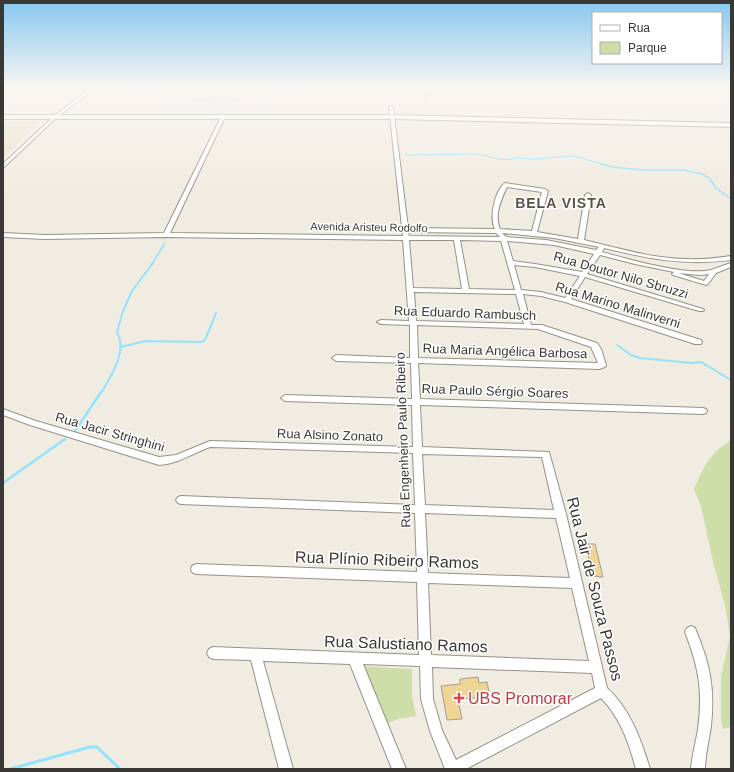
<svg xmlns="http://www.w3.org/2000/svg" width="734" height="772" font-family="Arial,sans-serif">
<rect width="100%" height="100%" fill="#f1ece1"/>
<polygon fill="#eae2cf" points="3,121 42,121 3,157"/>
<g fill="#cddea8">
<polygon points="420,87 439,87 425,103"/>
<path d="M731,440V727L723,729L721,719V677L730,636L725,605L714,566L701,506L694,489C705,465 708,455 731,440Z"/>
<polygon points="362,666 412,669 412,696 416,716 398,719 386,724"/>
</g>
<g fill="none" stroke-linecap="round" stroke-linejoin="round">
<g stroke="#91e4fc" stroke-width="1">
<polyline points="116,87 147,90 154,94 200,100 223,102 243,100"/>
<polyline points="258,98 287,91 298,91 311,87"/>
<polyline points="406,155 478,154 504,160 517,158 535,159 574,156 605,165"/>
</g>
<g stroke="#91e4fc" stroke-width="1.5">
<polyline points="601,164 612,167 643,170 684,170 702,174 709,178 716,188 731,199"/>
<polyline points="152,264 165,243"/>
</g>
<g stroke="#91e4fc" stroke-width="2">
<polyline points="617,345 631,355 640,358 692,363 701,362 731,380"/>
<polyline points="121,347 145,341 201,342 205,340 216,313"/>
<path d="M101,393C111,376 128,351 117,332L123,311L132,291L153,263"/>
</g>
<g stroke="#91e4fc" stroke-width="2.5">
<polyline points="75,431 101,392"/>
<polyline points="3,483 65,439"/>
</g>
<polyline stroke="#91e4fc" stroke-width="3" points="10,769 90,747 97,747 120,769"/>
</g>
<g fill="#efd494" stroke="#a39e94">
<polygon points="585,544 595,544 603,577 593,576"/>
<polygon points="478,677 479,683 487,682 490,697 458,699 462,719 447,720 441,686 460,684 460,679"/>
</g>
<g fill="none" stroke-linecap="round" stroke-linejoin="round">
<defs>
<g id="minor">
<polygon points="92,87 97,87 56,118 3,168 3,164 54,116"/>
<path d="M391,106L393,107L408,228L495,229C489,218 495,190 505,183L545,189L548,191L537,232L578,239L585,195L588,193L591,195L584,240C618,248 653,259 688,259C702,260 716,258 731,256V260C684,266 650,259 604,248L602,252C628,259 685,276 711,270C717,268 724,265 731,263V267L716,273L708,284L706,285L673,275L672,274L674,272L635,264L600,255L587,274L703,309L704,310L703,311H699L585,277L571,299L701,340L702,342L701,344H695L565,302L541,296L523,294L531,325H542L597,343L601,349L606,365L605,367L599,369L418,363L420,399L703,408L706,409L707,411L706,413L703,414L420,405L422,447L549,452L566,514L607,688C630,709 641,739 650,769H636C629,743 620,717 601,698L466,769H445L430,731L421,699L420,666L363,664L406,769H392L350,664L263,661L293,769H279L251,660L213,659L209,657L207,653L209,649L213,647L419,655L417,582L196,574L192,572L191,569L192,566L196,564L417,572L415,513L181,504L178,503L176,500L178,497L181,496L415,505L413,453L210,447C193,453 178,464 159,465L30,425L3,415V409L36,421L159,457L176,455L210,441L413,447L412,405L285,401L281,398L285,395L412,399L411,363L336,361L332,358L336,355L410,358V325L381,324L377,322L381,320L409,321L403,240L166,237L45,239L3,237V233L45,235L164,233L221,117L223,116L225,117L170,233L403,236L389,107ZM507,187L542,192L532,231L500,229C494,215 501,200 507,187ZM408,232L496,233L500,237L409,236ZM502,233L554,238L599,247L596,250L546,240L506,237ZM409,240H454L462,289L413,288ZM460,240L501,241L515,290L469,289ZM507,241L554,245L594,254L582,272L535,264L513,261ZM514,265L535,267L580,276L565,298L541,292L521,290ZM678,273L700,275L709,274L704,281ZM414,292L516,294L524,324L416,321ZM417,325L538,329L591,347L598,363L418,358ZM422,454L542,457L554,510L425,505ZM425,513L556,518L570,578L428,573ZM428,583L572,588L589,661L431,655ZM432,667L592,673L595,688L456,760L442,730L433,699Z"/>
<path d="M691,626L695,628C710,664 715,687 711,726C709,741 705,755 705,769H691C692,755 696,742 698,729C703,691 699,668 685,632L687,628Z"/>
</g>
<polygon id="major" points="3,115 392,115 731,123 731,127 392,119 3,119"/>
</defs>
<use href="#minor" stroke="#969287" stroke-width="2"/>
<use href="#major" stroke="#969287" stroke-width="2"/>
<use href="#minor" fill="#fff" fill-rule="evenodd"/>
<use href="#major" fill="#fff" fill-rule="evenodd"/>
</g>
<linearGradient id="sky" x2="0" y2="1"><stop stop-color="#85c7f0"/><stop offset="0.45" stop-color="#f9f6f2"/><stop offset="1" stop-color="#f9f6f2" stop-opacity="0"/></linearGradient>
<rect width="734" height="195" fill="url(#sky)"/>
<path fill="#e0444e" stroke="#fff" stroke-width="1.5" d="M457 692h4v4h4v4h-4v4h-4v-4h-4v-4h4z"/>
<g text-anchor="middle" dominant-baseline="central" stroke-width="3" stroke-linejoin="round" paint-order="stroke">
<g font-size="11" fill="#3a3834" stroke="#fff">
<text transform="translate(369 227) rotate(1)">Avenida Aristeu Rodolfo</text>
</g>
<g font-size="13" fill="#3a3834" stroke="#fff">
<text transform="translate(621 275) rotate(16)">Rua Doutor Nilo Sbruzzi</text>
<text transform="translate(618 305) rotate(17)">Rua Marino Malinverni</text>
<text transform="translate(465 313) rotate(2)">Rua Eduardo Rambusch</text>
<text transform="translate(505 351) rotate(2)">Rua Maria Angélica Barbosa</text>
<text transform="translate(495 391) rotate(2)">Rua Paulo Sérgio Soares</text>
<text transform="translate(110 432) rotate(16)">Rua Jacir Stringhini</text>
<text transform="translate(330 435) rotate(2)">Rua Alsino Zonato</text>
<text transform="translate(403 440) rotate(-92)">Rua Engenheiro Paulo Ribeiro</text>
</g>
<g font-size="14" font-weight="bold" letter-spacing="1" fill="#58544a" stroke="#fff">
<text x="561" y="203">BELA VISTA</text>
</g>
<g font-size="16" fill="#3a3834" stroke="#fff">
<text transform="translate(387 560) rotate(2)">Rua Plínio Ribeiro Ramos</text>
<text transform="translate(595 589) rotate(76)">Rua Jair de Souza Passos</text>
<text transform="translate(406 644) rotate(2)">Rua Salustiano Ramos</text>
</g>
<g font-size="16" fill="#be3a42" stroke="#fff" text-anchor="start">
<text x="468" y="698">UBS Promorar</text>
</g>
</g>
<rect width="734" height="772" fill="none" stroke="#3a3834" stroke-width="8"/>
<rect x="592" y="12" width="130" height="52" fill="#ffffff" stroke="#b0afae"/>
<rect x="600" y="25" width="20" height="6" fill="#ffffff" stroke="#b0afae"/>
<text x="628" y="32" font-size="12" fill="#3a3834">Rua</text>
<rect x="600" y="42" width="20" height="12" fill="#cddea8" stroke="#b0afae"/>
<text x="628" y="52" font-size="12" fill="#3a3834">Parque</text>
</svg>
